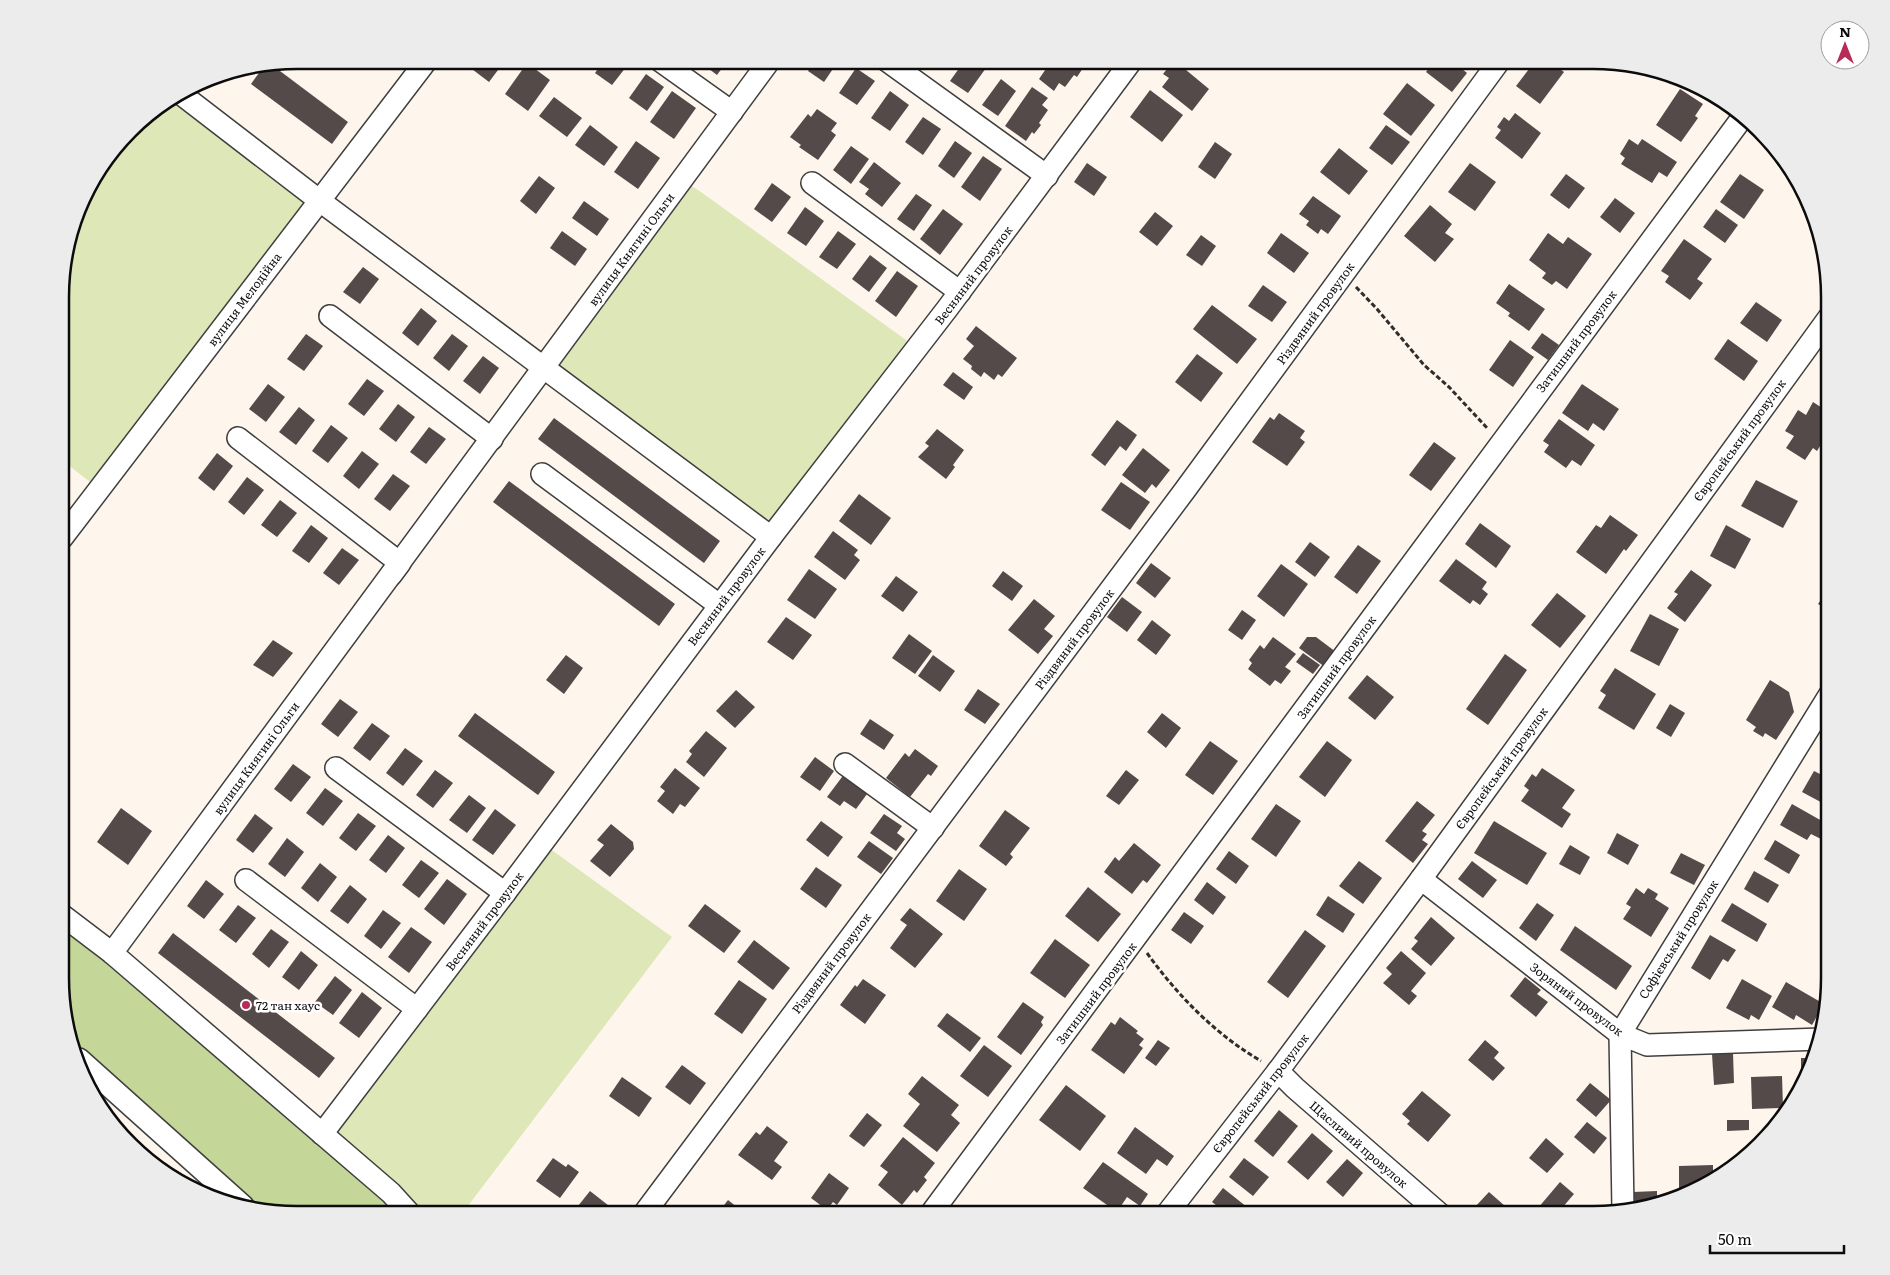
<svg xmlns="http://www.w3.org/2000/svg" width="1890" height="1275" font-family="Literata,serif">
<rect width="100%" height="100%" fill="#fef6ec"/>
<g fill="#dde7b8">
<polygon points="181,94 320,201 99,489 62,460 62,266 84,192 140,119"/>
<polygon points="682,180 701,192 917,348 771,537 544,368"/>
<polygon points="542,843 672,937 461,1215 411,1215 322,1134"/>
</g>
<polygon fill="#c5d798" points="62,915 411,1215 296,1215 243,1206 79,1059 62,1009"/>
<g fill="#544a49">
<polygon points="460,60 501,60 504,62 489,82"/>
<polygon points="604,60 627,60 630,62 612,85 595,73"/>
<polygon points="697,60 728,60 717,75"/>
<polygon points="815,60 839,60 824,82 808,71"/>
<polygon points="921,60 943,60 936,70"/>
<polygon points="965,60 974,60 986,68 968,93 950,81"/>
<polygon points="1052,60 1084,60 1080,66 1083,68 1077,77 1074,75 1065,87 1059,83 1054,91 1039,79"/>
<polygon points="1174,60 1209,89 1192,111 1162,87 1169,78 1163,74"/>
<polygon points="1435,60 1451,60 1467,73 1452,92 1426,72"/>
<polygon points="1536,60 1548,60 1564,72 1540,104 1516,86"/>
<polygon points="527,63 550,80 528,111 505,94"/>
<polygon points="272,65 348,122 332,144 251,84 264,66"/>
<polygon points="856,68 875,81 857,105 839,93"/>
<polygon points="646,74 664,87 647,111 629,98"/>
<polygon points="1001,79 1016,91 998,116 982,105"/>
<polygon points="1407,83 1435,105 1411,136 1383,114"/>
<polygon points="1032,87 1048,98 1042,105 1048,110 1039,123 1041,125 1034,134 1032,132 1026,141 1005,126"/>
<polygon points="1680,89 1703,104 1695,116 1698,118 1681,142 1656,125"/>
<polygon points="1150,90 1183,115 1162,142 1130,117"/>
<polygon points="672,91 696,108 674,139 650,122"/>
<polygon points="890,91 909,105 890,131 871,118"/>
<polygon points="554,97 582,118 567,137 539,116"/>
<polygon points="817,109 837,123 831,131 836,135 818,160 799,147 801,145 790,137 808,114 811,117"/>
<polygon points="1515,113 1541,133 1522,159 1495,138 1501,130 1497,127 1504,117 1509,121"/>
<polygon points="923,117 941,129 923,155 905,142"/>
<polygon points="590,125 618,147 604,166 575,145"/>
<polygon points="1386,125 1410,142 1392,165 1369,148"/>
<polygon points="1629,139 1638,145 1642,139 1677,162 1667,177 1659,172 1652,183 1621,164 1625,158 1620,154"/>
<polygon points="636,141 660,158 638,189 614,172"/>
<polygon points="955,141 972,153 954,178 938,166"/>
<polygon points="1215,142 1232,154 1215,179 1198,167"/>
<polygon points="851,146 869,159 851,184 833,170"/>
<polygon points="1339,148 1368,171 1349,195 1320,172"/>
<polygon points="983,156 1002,169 980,201 961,187"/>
<polygon points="874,162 901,183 882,207 865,194 869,189 859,182"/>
<polygon points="1087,163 1107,177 1094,196 1074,182"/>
<polygon points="1470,163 1496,182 1475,211 1448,192"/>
<polygon points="1566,174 1585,188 1569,209 1550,195"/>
<polygon points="1740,174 1764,190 1744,219 1720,202"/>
<polygon points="539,176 555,188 536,214 520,201"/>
<polygon points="772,183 791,197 772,222 754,209"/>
<polygon points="916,194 932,205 914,231 897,219"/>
<polygon points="1313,196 1341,216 1328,234 1321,229 1318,234 1306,225 1309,221 1299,214"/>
<polygon points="1615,198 1635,213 1620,233 1600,217"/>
<polygon points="584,201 609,219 597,236 572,218"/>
<polygon points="1430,205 1452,224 1445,233 1454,239 1435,262 1404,236"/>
<polygon points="805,207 824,221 806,246 787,233"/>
<polygon points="943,209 963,224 940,255 920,239"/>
<polygon points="1716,209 1738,225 1725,243 1703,227"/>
<polygon points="1155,212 1173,226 1157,246 1139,232"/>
<polygon points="562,231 587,249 575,266 550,248"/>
<polygon points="838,231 856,244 837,269 819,257"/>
<polygon points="1281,233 1309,253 1294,273 1267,253"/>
<polygon points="1548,233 1563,244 1568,237 1592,254 1567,289 1556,281 1552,285 1542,278 1546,273 1529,260"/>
<polygon points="1201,235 1216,246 1202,266 1186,255"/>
<polygon points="1684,239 1712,259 1697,279 1703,283 1690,300 1665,282 1669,276 1661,271"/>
<polygon points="870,255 887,268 869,292 852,279"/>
<polygon points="363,267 379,279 360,304 343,292"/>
<polygon points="897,271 918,286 896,317 875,301"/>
<polygon points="1509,284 1545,309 1529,331 1508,316 1510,313 1496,303"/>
<polygon points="1263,285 1287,302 1272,322 1248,306"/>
<polygon points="1756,302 1782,320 1767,342 1740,323"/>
<polygon points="1212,305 1257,339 1237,364 1193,329"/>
<polygon points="421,308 437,321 418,346 402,333"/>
<polygon points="976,326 1017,358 1002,377 998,374 994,380 984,372 981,377 971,369 972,366 963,359 974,346 966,339"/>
<polygon points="1542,333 1559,345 1548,360 1531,348"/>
<polygon points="306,334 323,346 304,371 287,359"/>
<polygon points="452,334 468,346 449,371 433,358"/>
<polygon points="1728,339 1758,361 1744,381 1714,359"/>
<polygon points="1510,340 1534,357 1513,387 1489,370"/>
<polygon points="1197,354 1223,373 1201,402 1175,382"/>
<polygon points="483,356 499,368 480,394 463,381"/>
<polygon points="953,372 973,387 964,400 943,385"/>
<polygon points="367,379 384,391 364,416 348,404"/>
<polygon points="268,384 285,397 266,422 249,409"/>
<polygon points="1582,384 1619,409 1604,431 1593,423 1588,431 1562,413"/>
<polygon points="1813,402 1830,413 1830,432 1826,430 1822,436 1825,438 1817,451 1813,448 1805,460 1786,448 1794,436 1785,431 1798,410 1806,415"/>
<polygon points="398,404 415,417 396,442 379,429"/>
<polygon points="299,407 315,420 296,445 279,432"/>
<polygon points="1279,413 1305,431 1300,438 1305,442 1287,466 1252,442 1270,417 1274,420"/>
<polygon points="554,418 720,541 704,563 538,439"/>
<polygon points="1559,419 1595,445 1581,466 1572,460 1566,468 1544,452 1549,445 1543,441"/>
<polygon points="1117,420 1137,435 1126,451 1120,446 1105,466 1091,455"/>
<polygon points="331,425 348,438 328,463 312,451"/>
<polygon points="429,427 446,439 426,464 410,452"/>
<polygon points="937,429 964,450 953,465 955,467 946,479 918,457 929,446 925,443"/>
<polygon points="1434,442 1456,458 1431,491 1409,475"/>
<polygon points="1143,448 1170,470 1156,488 1152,484 1145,493 1122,475"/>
<polygon points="362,451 379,464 359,489 343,476"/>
<polygon points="217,453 233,466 214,491 198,478"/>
<polygon points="393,474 410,486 390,511 374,499"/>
<polygon points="247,477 264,490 244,515 228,502"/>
<polygon points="1756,480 1798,501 1783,528 1741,506"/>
<polygon points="509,481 675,604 659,626 493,502"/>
<polygon points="1121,482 1150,502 1130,530 1101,510"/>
<polygon points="859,494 891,518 871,545 839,521"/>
<polygon points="280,500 297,513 277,537 261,525"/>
<polygon points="1610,515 1638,535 1626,551 1624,549 1606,574 1576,552 1596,525 1601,528"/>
<polygon points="1480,523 1511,546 1496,568 1465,544"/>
<polygon points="311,525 328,538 309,563 292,551"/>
<polygon points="1726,525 1751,539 1735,569 1710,556"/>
<polygon points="833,531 858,550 854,555 860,560 845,580 814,557"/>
<polygon points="1310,542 1330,557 1315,577 1295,562"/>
<polygon points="1358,545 1381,561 1357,594 1334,577"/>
<polygon points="342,548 359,560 339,585 323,573"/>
<polygon points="1456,559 1487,582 1482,589 1488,594 1480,605 1473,600 1470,604 1439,581"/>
<polygon points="1151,563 1171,578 1155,598 1136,583"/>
<polygon points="1281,564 1308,584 1284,617 1257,596"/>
<polygon points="809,569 837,589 815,619 787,600"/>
<polygon points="1691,570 1712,585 1685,622 1667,608 1678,594 1674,592"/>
<polygon points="1003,571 1023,586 1012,601 992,586"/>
<polygon points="896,576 918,592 903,612 881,596"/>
<polygon points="1830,587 1830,611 1818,604"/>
<polygon points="1557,593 1586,616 1560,648 1531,625"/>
<polygon points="1122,597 1142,612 1127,632 1107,617"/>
<polygon points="1034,599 1055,616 1044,629 1053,636 1038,654 1008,630"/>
<polygon points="1242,610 1256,620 1242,640 1228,630"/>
<polygon points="1650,614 1679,629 1659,666 1630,651"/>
<polygon points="786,617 812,635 793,660 767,642"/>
<polygon points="1152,620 1171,635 1156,655 1137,640"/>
<polygon points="909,634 932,651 915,674 892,658"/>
<polygon points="1273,637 1296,654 1285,667 1291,671 1281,684 1275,680 1270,686 1248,669 1252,663 1249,660 1260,645 1264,649"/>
<polygon points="1307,637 1316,637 1336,652 1325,667 1299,648"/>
<polygon points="273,640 293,653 273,677 253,665"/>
<polygon points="1303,653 1320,665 1313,674 1296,662"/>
<polygon points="1505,654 1527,670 1488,725 1466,709"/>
<polygon points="566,655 583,668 564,694 546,680"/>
<polygon points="933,655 955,671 940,692 918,676"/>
<polygon points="1615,668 1656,694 1634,730 1598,708 1606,695 1600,691"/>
<polygon points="1367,675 1394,697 1375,720 1348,698"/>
<polygon points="1770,680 1789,692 1794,712 1776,740 1765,733 1763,737 1753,731 1756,727 1746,720"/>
<polygon points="978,689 1000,704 985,724 964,710"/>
<polygon points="736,690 755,707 735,728 716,711"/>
<polygon points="340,699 358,712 338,737 321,724"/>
<polygon points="1670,704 1685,713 1671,737 1656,728"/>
<polygon points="475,713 555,772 538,795 458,736"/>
<polygon points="1162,713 1181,728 1166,748 1147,732"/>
<polygon points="870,719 894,735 884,750 860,734"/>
<polygon points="372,723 390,736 370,761 353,748"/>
<polygon points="706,731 727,748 704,777 686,762 692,754 689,751"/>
<polygon points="1830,739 1830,774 1821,769 1828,757 1822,754"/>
<polygon points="1210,741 1238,761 1213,795 1185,775"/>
<polygon points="1327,741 1352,760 1325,797 1299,777"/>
<polygon points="405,748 423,761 403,786 386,773"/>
<polygon points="915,749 938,766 931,776 928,774 910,797 886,778 905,753 909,757"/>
<polygon points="815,757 834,771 820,791 800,777"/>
<polygon points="293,764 311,777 291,802 274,789"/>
<polygon points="675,768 700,788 685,807 680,804 673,814 657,801 665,791 660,787"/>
<polygon points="1542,768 1575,790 1562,808 1571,814 1562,828 1521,801 1529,790 1524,786 1532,774 1536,777"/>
<polygon points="435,770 453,783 433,808 416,795"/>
<polygon points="1126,770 1139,780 1119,805 1106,796"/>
<polygon points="1814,771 1830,779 1830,807 1802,792"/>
<polygon points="845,773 870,790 856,809 844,801 840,806 827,797"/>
<polygon points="325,788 343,801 323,826 306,813"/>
<polygon points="469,795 486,808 467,833 449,820"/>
<polygon points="1417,801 1435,815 1422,831 1427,834 1422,840 1428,844 1413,863 1385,841"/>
<polygon points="1276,804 1301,821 1276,857 1251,839"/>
<polygon points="1792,804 1829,825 1821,839 1811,834 1807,840 1780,825"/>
<polygon points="121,808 152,831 128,865 97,842"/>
<polygon points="495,809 516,825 493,855 472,840"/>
<polygon points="1005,810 1030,828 1010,854 1013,857 1006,866 979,846"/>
<polygon points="358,813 376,826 356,851 339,838"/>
<polygon points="255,814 273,828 253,853 236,840"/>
<polygon points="884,814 902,826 897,833 905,839 896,851 870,833"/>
<polygon points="821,821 843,837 828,857 806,840"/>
<polygon points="1494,821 1547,853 1527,885 1474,853"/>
<polygon points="611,824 633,842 634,849 610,877 590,861 604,845 597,840"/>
<polygon points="1617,833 1639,845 1628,865 1607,853"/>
<polygon points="388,835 405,848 386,873 369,860"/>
<polygon points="287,838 304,852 285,877 268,864"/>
<polygon points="1775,840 1800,855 1789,874 1764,859"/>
<polygon points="869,841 893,858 881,874 857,857"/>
<polygon points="1134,843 1161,865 1147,883 1143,880 1132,894 1104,872 1115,857 1119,861"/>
<polygon points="1570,845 1590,857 1580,875 1559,864"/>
<polygon points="1229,851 1249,866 1236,884 1216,869"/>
<polygon points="1681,853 1705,865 1694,885 1670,873"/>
<polygon points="421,860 439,873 419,898 402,885"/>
<polygon points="1359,861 1382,878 1363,904 1339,886"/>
<polygon points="1472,861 1497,880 1483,898 1458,879"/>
<polygon points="320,863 337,877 318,902 301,888"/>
<polygon points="816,867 842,885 826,908 800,889"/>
<polygon points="959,869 987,889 964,921 936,901"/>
<polygon points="1754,871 1779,885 1768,903 1744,889"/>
<polygon points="447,879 467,894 444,925 424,909"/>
<polygon points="206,880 224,894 204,919 187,906"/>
<polygon points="1207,882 1226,897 1213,915 1194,900"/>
<polygon points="350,885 367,899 348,924 330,911"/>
<polygon points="1088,887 1121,914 1098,942 1065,916"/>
<polygon points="1636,888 1644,894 1648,888 1658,894 1655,899 1669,908 1651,937 1623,919 1631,907 1626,904"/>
<polygon points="1328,896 1355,914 1343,933 1316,915"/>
<polygon points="1537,903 1554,915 1536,941 1519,928"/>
<polygon points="1732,903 1767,924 1757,942 1721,921"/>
<polygon points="705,904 741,931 724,953 688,926"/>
<polygon points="238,905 256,918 236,943 219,930"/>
<polygon points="910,908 943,934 915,968 890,948 907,925 900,920"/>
<polygon points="383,910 401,923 381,949 364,936"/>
<polygon points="1184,912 1204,926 1191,944 1171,930"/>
<polygon points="1431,917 1455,938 1431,966 1411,949 1418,941 1414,938"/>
<polygon points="1575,926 1632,966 1616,990 1560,950"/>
<polygon points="411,927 432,942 409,973 388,957"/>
<polygon points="271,929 289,942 269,968 252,954"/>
<polygon points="1305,930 1326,946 1288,998 1267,982"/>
<polygon points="173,933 335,1058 319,1078 158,953"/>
<polygon points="1710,935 1736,950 1728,962 1723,959 1710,980 1691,968"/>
<polygon points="1055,939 1090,965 1065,998 1030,973"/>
<polygon points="754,940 790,968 773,990 737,962"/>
<polygon points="301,951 318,965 299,990 282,977"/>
<polygon points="1401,951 1426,973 1411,991 1417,996 1409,1005 1383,983 1392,974 1386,968"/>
<polygon points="1830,960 1830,983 1820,977"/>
<polygon points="335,976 352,990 333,1015 315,1002"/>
<polygon points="1525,977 1541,990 1537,994 1548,1002 1536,1017 1510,996"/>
<polygon points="863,979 886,995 865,1024 840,1005 855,985 857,987"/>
<polygon points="1742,979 1772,996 1759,1020 1751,1015 1749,1020 1726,1008"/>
<polygon points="739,980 767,999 742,1034 714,1014"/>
<polygon points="1786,982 1824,1004 1812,1025 1796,1015 1794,1020 1772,1007"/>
<polygon points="362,992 382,1008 359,1038 339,1023"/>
<polygon points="1023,1002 1044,1017 1041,1022 1043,1025 1021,1055 997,1037"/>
<polygon points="947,1013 981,1038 970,1052 937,1026"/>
<polygon points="1120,1017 1138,1031 1136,1033 1144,1039 1139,1045 1143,1048 1124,1074 1091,1050 1111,1022 1115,1025"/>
<polygon points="1158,1040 1170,1048 1156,1066 1145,1058"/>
<polygon points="1485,1040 1499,1052 1494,1058 1505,1068 1493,1081 1468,1060"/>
<polygon points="984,1045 1012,1066 988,1097 960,1076"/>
<polygon points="1733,1053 1734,1083 1714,1085 1712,1054"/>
<polygon points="1801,1058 1816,1058 1803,1083 1801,1083"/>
<polygon points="682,1065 706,1083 690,1105 665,1087"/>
<polygon points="922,1076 959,1105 951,1115 960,1123 937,1152 903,1126 920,1104 908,1094"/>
<polygon points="1782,1076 1783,1108 1752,1109 1751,1077"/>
<polygon points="622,1077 652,1098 639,1117 609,1096"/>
<polygon points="1590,1083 1611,1100 1596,1117 1576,1100"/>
<polygon points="1066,1085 1106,1116 1080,1151 1039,1120"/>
<polygon points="1422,1091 1451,1115 1428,1142 1407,1124 1410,1121 1402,1114"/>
<polygon points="1279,1110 1298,1126 1273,1157 1254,1141"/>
<polygon points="867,1113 882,1125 864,1147 849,1136"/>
<polygon points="1727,1120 1749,1120 1749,1130 1727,1131"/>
<polygon points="1587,1122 1607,1138 1594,1154 1574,1137"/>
<polygon points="767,1126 788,1142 774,1161 782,1167 772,1180 738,1155 756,1132 760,1135"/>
<polygon points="1135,1127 1174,1156 1167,1166 1157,1159 1146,1174 1117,1153"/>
<polygon points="1312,1133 1333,1151 1308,1180 1287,1162"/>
<polygon points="903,1137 935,1163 924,1177 927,1180 917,1193 914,1190 902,1205 878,1185 888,1172 880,1166"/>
<polygon points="1546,1138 1564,1154 1547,1173 1529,1158"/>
<polygon points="553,1158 566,1167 568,1164 579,1172 560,1198 536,1181"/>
<polygon points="1244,1158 1269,1177 1253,1196 1229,1177"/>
<polygon points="1347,1159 1363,1173 1343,1197 1326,1182"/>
<polygon points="1103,1162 1148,1194 1140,1206 1127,1197 1117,1212 1083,1188"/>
<polygon points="1713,1165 1713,1182 1712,1183 1679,1193 1679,1166"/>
<polygon points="829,1173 849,1188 837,1205 833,1202 827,1210 811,1198"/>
<polygon points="1560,1182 1574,1194 1556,1215 1545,1215 1538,1208"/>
<polygon points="1223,1188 1257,1215 1223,1215 1225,1212 1212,1202"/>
<polygon points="590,1191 613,1209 609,1215 579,1215 574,1211"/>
<polygon points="1657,1191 1657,1200 1634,1207 1633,1192"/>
<polygon points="1489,1192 1505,1206 1497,1215 1481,1215 1474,1208"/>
<polygon points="728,1200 747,1215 721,1215 718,1213"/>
</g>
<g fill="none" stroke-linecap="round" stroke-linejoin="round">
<defs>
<g id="minor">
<polyline points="659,60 732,112"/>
<polyline points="886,60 1047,176"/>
<polyline points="181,94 320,201 771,537"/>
<polyline points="812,183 960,292"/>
<polyline points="330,316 492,439"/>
<polyline points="238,438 400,563 391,575"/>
<polyline points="542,474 719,605"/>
<polyline points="62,538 427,60"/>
<polyline points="845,764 933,828"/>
<polyline points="336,768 505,893"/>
<polyline points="1421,879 1620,1034 1647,1045 1821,1039"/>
<polyline points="246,880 417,1009"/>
<polyline points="62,915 112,953 391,1193 411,1215"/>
<polyline points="112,953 770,60"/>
<polyline points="79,1059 243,1206"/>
<polyline points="1278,1071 1295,1088 1441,1215"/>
<polyline points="322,1134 505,893 771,537 947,309 1132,60"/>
<polyline points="1623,1210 1620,1034 1830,694"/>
<polyline points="643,1215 1185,490 1500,60"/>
<path d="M930,1215C1202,850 1470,483 1742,118"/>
<polyline points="1166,1215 1278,1071 1421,879 1830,316"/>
</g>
</defs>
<use href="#minor" stroke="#3f3f3f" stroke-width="24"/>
<g stroke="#2e2e2e" stroke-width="3" stroke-dasharray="5 2.5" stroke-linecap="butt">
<polyline points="1356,287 1377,309 1424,365 1449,387 1488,429"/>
<path d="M1147,953C1178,996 1215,1034 1261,1061"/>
</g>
<use href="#minor" stroke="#fff" stroke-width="21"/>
</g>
<circle fill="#b62b58" stroke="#fff" stroke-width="2" cx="246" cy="1005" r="5"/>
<g text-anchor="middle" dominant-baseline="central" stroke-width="5" stroke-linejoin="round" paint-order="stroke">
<g font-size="12" fill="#0c0c0c" stroke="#fff">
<text transform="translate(631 249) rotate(-54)">вулиця Княгині Ольги</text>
<text transform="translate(973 275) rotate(-53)">Весняний провулок</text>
<text transform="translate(244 299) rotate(-53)">вулиця Мелодійна</text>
<text transform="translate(1315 313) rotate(-54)">Різдвяний провулок</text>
<text transform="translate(1576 341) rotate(-53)">Затишний провулок</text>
<text transform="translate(1739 440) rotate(-54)">Європейський провулок</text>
<text transform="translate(726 596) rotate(-53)">Весняний провулок</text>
<text transform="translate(1074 639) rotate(-53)">Різдвяний провулок</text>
<text transform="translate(1336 667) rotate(-54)">Затишний провулок</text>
<text transform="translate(256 758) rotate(-54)">вулиця Княгині Ольги</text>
<text transform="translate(1501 768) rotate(-54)">Європейський провулок</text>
<text transform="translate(484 921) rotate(-53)">Весняний провулок</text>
<text transform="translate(1678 939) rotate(-58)">Софієвський провулок</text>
<text transform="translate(831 963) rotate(-53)">Різдвяний провулок</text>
<text transform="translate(1096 993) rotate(-53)">Затишний провулок</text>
<text transform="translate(1577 999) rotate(37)">Зоряний провулок</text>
<text transform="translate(1260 1093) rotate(-52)">Європейський провулок</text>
<text transform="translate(1359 1144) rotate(41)">Щасливий провулок</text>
</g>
<g font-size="12" fill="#0c0c0c" stroke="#fff" text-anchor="start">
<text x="256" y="1005">72 тан хаус</text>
</g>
</g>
<path d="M0 0H1890V1275H0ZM297 69H1593A228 228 0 0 1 1821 297V978A228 228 0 0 1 1593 1206H297A228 228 0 0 1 69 978V297A228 228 0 0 1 297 69Z" fill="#ececec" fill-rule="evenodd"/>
<path fill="none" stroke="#0c0c0c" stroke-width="2.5" d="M297 69H1593A228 228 0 0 1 1821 297V978A228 228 0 0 1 1593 1206H297A228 228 0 0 1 69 978V297A228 228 0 0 1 297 69Z"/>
<g transform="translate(1845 45)"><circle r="24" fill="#ffffff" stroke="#9e9e9e"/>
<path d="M0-4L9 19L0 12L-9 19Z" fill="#b62b58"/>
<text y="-8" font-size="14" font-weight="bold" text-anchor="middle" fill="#0c0c0c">N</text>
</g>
<path d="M1710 1245v8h134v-8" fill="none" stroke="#0c0c0c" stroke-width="2.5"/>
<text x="1718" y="1245" font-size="15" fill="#0c0c0c" stroke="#ffffff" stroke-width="4" paint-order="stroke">50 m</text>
</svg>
